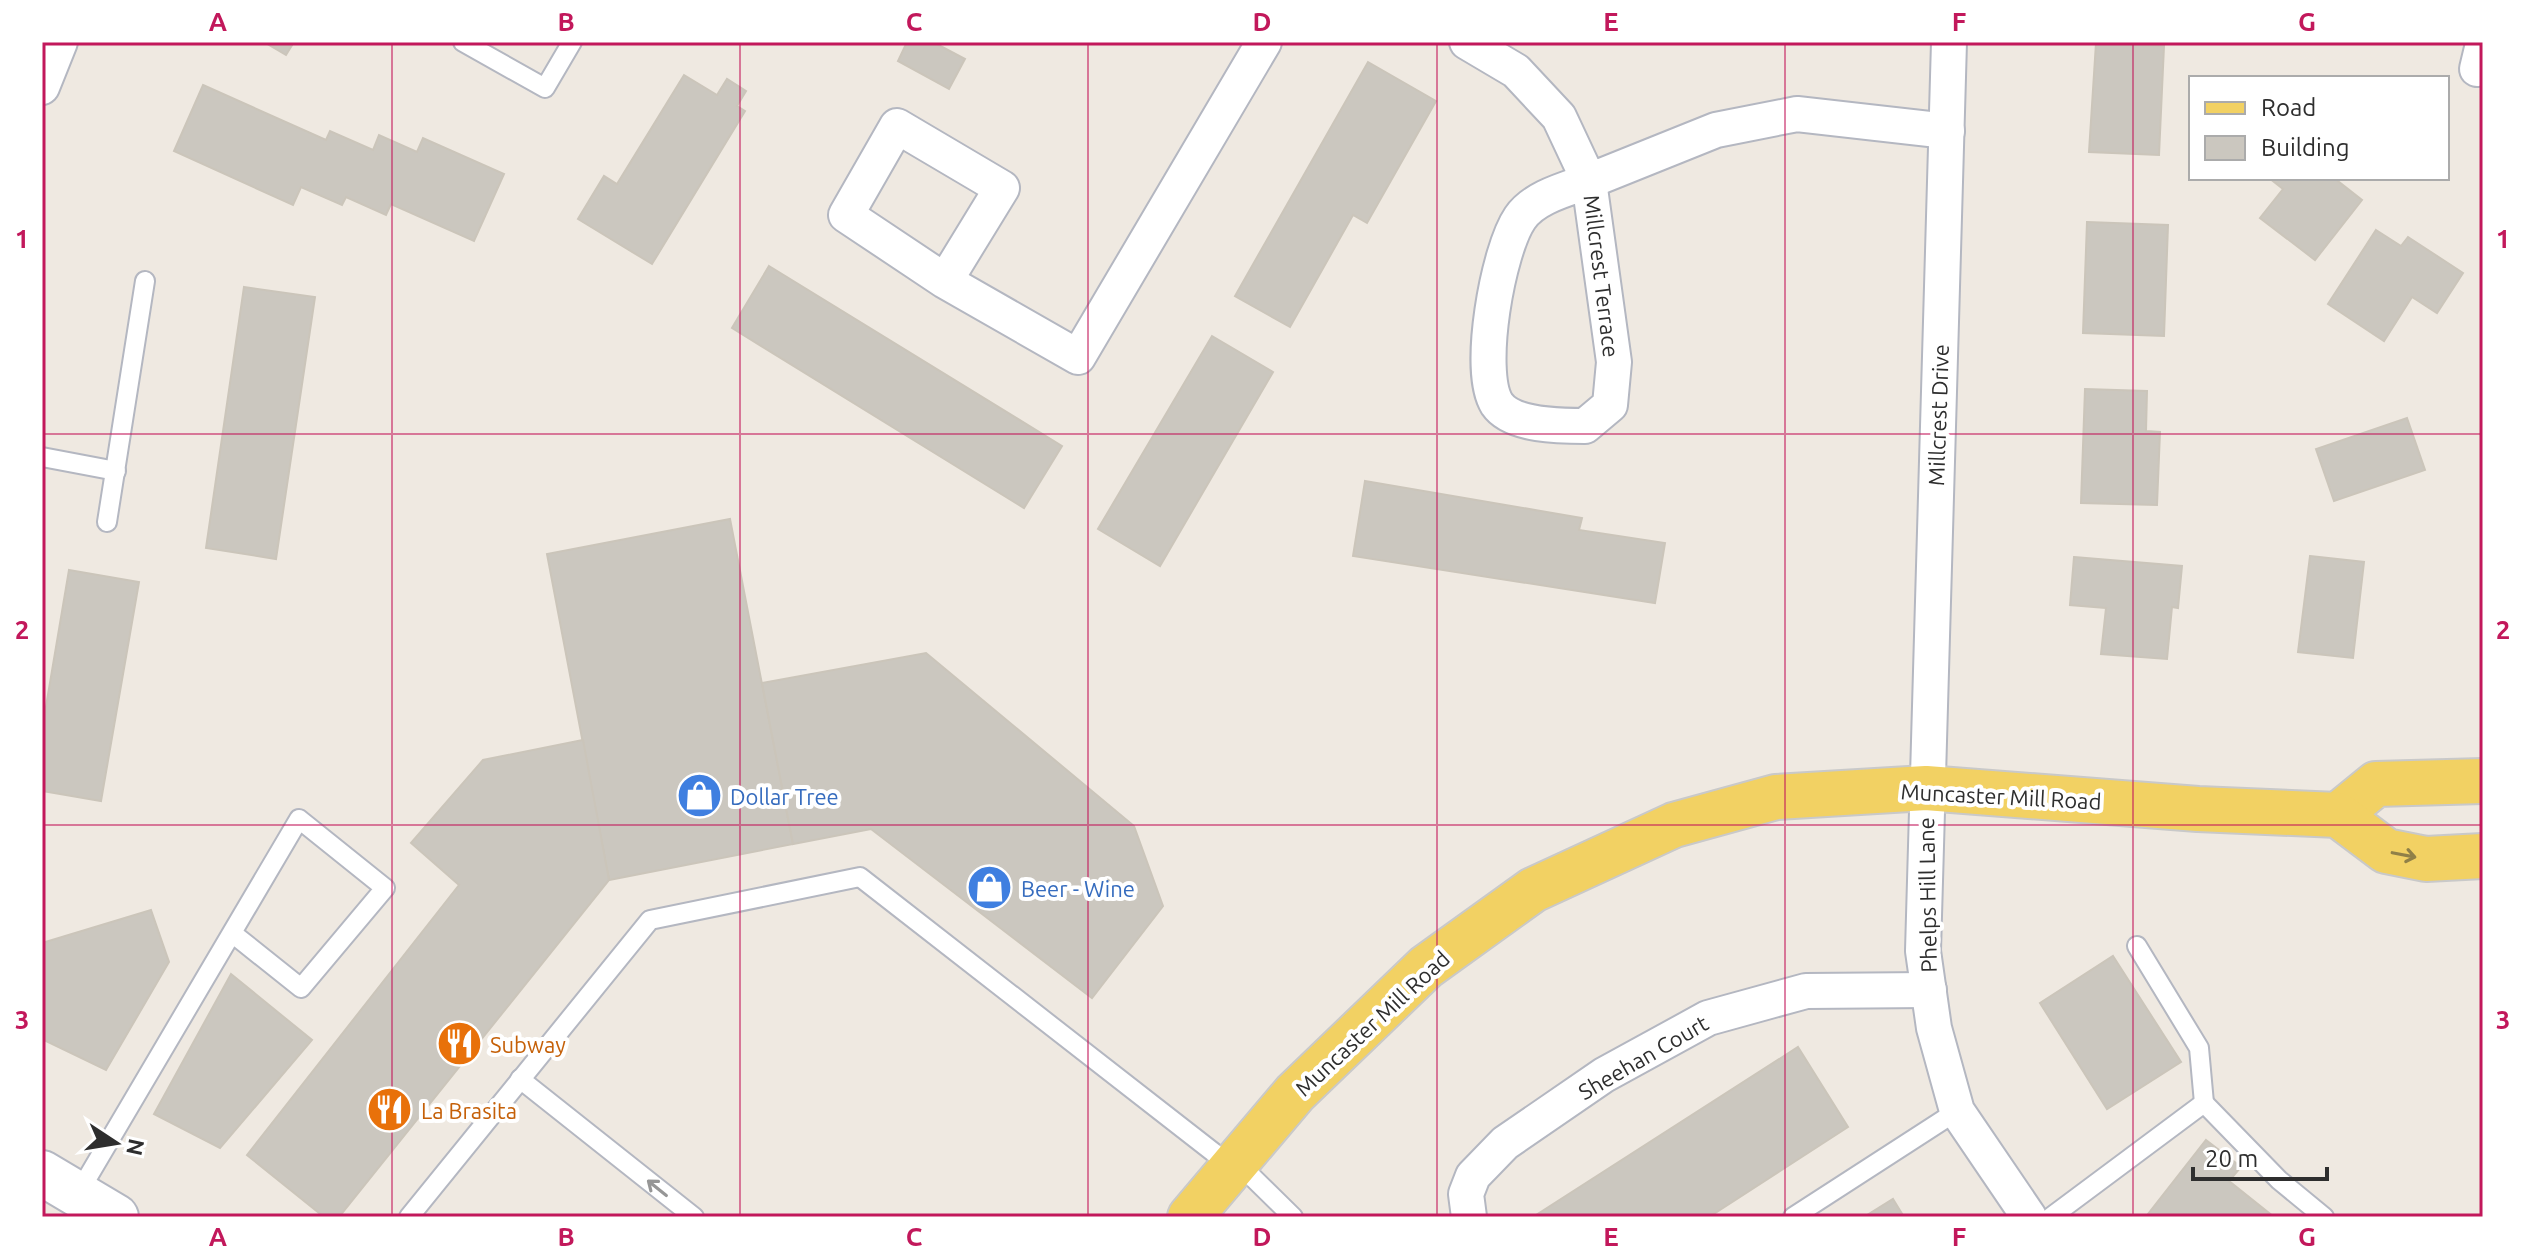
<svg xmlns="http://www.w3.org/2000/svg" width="2525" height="1259" font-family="Ubuntu,sans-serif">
<rect width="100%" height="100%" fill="#efe9e1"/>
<g fill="#cbc7bf" stroke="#cbc5ba" stroke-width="2">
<polygon points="264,42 294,42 286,55"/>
<polygon points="907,42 933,42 965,59 949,89 898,61"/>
<polygon points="2096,43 2164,46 2159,155 2089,152"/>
<polygon points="1368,62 1436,101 1367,223 1353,215 1290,327 1235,296"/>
<polygon points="684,75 717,95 727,79 746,91 737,106 745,111 652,264 578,219 604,176 617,184"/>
<polygon points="203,85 326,140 330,131 373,150 379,135 417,152 423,138 504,174 474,241 391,204 386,215 346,197 342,205 301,187 293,205 174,151"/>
<polygon points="2269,178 2334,178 2362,200 2315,260 2260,218 2283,189"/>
<polygon points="2087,222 2168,225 2164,336 2083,333"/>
<polygon points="2376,230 2401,246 2408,237 2463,273 2437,313 2412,297 2384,341 2328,304"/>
<polygon points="769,266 1062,446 1024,508 732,328"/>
<polygon points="244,287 315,297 276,559 206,548"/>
<polygon points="1212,336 1273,372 1160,566 1098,529"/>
<polygon points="2085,389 2147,391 2146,431 2160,432 2157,505 2081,503"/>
<polygon points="2407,418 2425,470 2334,501 2316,449"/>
<polygon points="1365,481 1582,518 1579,530 1665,543 1655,603 1353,556"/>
<polygon points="730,519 793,844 609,880 547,554"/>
<polygon points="2310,556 2364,562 2353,658 2298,652"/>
<polygon points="2074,557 2182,566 2178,608 2172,607 2167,659 2101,654 2106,608 2070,605"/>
<polygon points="69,570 139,582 101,801 42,791 42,730"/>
<polygon points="926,653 1134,826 1163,906 1092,998 871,829 793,844 762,683"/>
<polygon points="583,740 609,880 339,1217 324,1217 247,1155 459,885 411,843 483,760"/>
<polygon points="151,910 169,962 106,1070 42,1039 42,943"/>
<polygon points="2113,956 2181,1062 2107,1109 2040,1003"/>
<polygon points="231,974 312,1040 220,1148 154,1114"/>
<polygon points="1798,1047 1848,1127 1709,1217 1533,1217"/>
<polygon points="2206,1140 2241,1167 2229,1181 2274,1217 2148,1214"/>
<polygon points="1893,1199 1904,1217 1864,1217"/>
</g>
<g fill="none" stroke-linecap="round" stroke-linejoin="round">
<defs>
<g id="lane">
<polyline points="463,42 545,88 572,42"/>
<polyline points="42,457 116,471"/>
<polyline points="107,522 145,281"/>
<polyline points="2137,946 2199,1048 2204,1103"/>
<polyline points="520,1079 694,1217"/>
<polyline points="1236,1161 1293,1217"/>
<polyline points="79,1192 299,819 385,888 301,988 232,933"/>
<polyline points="409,1217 650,920 860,877 1231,1166"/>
<polyline points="1793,1217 1957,1111"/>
<polyline points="2051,1217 2204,1103 2279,1180 2324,1217"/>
</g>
<g id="street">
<polyline points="1467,42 1516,71 1559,117 1589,181 1716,130 1797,114 1947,131"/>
<polyline points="1949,42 1923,951 1934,1028 1957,1111 2029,1217"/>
<polyline points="2477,69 2483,44"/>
<polyline points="42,87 60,42"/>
<path d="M1589,181L1614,362L1610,405L1585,426C1561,426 1512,426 1497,404C1476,371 1498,250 1520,218C1534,197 1567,189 1589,181Z"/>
<polyline points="945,281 1002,188 897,126 846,215 945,281 1078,357 1264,42"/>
<polyline points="1469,1217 1466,1194 1473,1176 1505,1143 1604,1075 1708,1018 1806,991 1929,990"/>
</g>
<polyline id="secondary" points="42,1173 116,1217"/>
<g id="primary">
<polyline points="2338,815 2376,784 2483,781"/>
<polyline points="1190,1217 1295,1093 1426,967 1533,890 1674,825 1776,797 1926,788 2198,809 2338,815 2386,851 2426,859 2483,856"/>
</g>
</defs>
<use href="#lane" stroke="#b4b7c1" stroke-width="22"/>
<use href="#street" stroke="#b4b7c1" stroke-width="38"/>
<use href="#secondary" stroke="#b4b7c1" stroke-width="48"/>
<use href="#primary" stroke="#c9c9c9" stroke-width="48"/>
<use href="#lane" stroke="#fff" stroke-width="18"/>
<use href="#street" stroke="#fff" stroke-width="34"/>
<use href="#secondary" stroke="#fff" stroke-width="44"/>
<use href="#primary" stroke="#f2d163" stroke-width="44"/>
</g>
<defs><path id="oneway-shaft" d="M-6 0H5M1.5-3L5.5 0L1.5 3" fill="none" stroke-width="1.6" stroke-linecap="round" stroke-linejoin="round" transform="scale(2)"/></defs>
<use stroke="#908048" href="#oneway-shaft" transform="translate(2404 855) rotate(11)"/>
<use stroke="#969696" href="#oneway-shaft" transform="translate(657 1188) rotate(-141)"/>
<path fill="none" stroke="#c2185b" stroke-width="2" stroke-opacity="0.55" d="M392,42V1217M740,42V1217M1088,42V1217M1437,42V1217M1785,42V1217M2133,42V1217M42,434H2483M42,825H2483"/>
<defs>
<symbol id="shop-disc" viewBox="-11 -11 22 22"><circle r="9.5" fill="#3f7fe0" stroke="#fff"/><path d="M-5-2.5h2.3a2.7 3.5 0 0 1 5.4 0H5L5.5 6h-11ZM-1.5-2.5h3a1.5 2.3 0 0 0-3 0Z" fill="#fff"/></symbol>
<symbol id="restaurant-disc" viewBox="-11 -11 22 22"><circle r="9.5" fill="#e8710a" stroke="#fff"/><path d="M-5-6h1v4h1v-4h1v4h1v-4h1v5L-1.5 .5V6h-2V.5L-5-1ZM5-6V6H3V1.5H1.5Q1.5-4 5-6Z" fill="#fff"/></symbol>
</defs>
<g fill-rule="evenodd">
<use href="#shop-disc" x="674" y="770" width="51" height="51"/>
<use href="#shop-disc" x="964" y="862" width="51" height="51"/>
<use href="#restaurant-disc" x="434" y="1018" width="51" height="51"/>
<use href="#restaurant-disc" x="364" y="1084" width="51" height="51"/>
</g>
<g text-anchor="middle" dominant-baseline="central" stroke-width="8" stroke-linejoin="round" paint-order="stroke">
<g font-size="22" fill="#2e2e2e" stroke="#fff">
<text transform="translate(1602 276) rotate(83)">Millcrest Terrace</text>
<text transform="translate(1938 415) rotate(-88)">Millcrest Drive</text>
<text transform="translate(2001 796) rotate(3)">Muncaster Mill Road</text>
<text transform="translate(1927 895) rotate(-91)">Phelps Hill Lane</text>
<text transform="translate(1372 1023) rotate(-43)">Muncaster Mill Road</text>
<text transform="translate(1643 1057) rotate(-30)">Sheehan Court</text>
</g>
<g font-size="22" fill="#366cbe" stroke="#fff" text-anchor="start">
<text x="730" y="796">Dollar Tree</text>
<text x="1021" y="888">Beer - Wine</text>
</g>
<g font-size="22" fill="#c56008" stroke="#fff" text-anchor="start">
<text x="490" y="1044">Subway</text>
<text x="421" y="1110">La Brasita</text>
</g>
</g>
<rect width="2525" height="1259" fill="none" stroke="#ffffff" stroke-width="88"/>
<rect x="2189" y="76" width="260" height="104" fill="#ffffff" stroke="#ababab" stroke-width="2"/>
<rect x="2205" y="102" width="40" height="12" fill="#f2d163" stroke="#ababab" stroke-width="2"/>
<text x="2261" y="116" font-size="24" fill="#2e2e2e">Road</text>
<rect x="2205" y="136" width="40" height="24" fill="#cbc7bf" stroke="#ababab" stroke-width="2"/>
<text x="2261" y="156" font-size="24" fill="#2e2e2e">Building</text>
<g transform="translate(116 1143) rotate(102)" stroke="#ffffff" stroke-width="6" paint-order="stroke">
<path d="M0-6L14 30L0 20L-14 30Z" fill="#2e2e2e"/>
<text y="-12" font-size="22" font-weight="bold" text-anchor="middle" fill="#2e2e2e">N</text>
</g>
<path d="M2193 1167v12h134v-12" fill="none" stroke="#2e2e2e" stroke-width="4"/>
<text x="2205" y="1167" font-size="24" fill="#2e2e2e" stroke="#ffffff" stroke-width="6" paint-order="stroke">20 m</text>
<rect x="44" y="44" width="2437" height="1171" fill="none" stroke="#c2185b" stroke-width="3"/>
<g font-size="26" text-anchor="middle" font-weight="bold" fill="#c2185b">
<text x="218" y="31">A</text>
<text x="566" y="31">B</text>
<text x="914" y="31">C</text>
<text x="1262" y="31">D</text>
<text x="1611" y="31">E</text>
<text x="1959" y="31">F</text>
<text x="2307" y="31">G</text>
<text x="22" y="248">1</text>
<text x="2503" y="248">1</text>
<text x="22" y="639">2</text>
<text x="2503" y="639">2</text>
<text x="22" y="1029">3</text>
<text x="2503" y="1029">3</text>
<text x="218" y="1246">A</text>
<text x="566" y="1246">B</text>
<text x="914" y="1246">C</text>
<text x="1262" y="1246">D</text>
<text x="1611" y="1246">E</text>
<text x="1959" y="1246">F</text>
<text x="2307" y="1246">G</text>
</g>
</svg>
